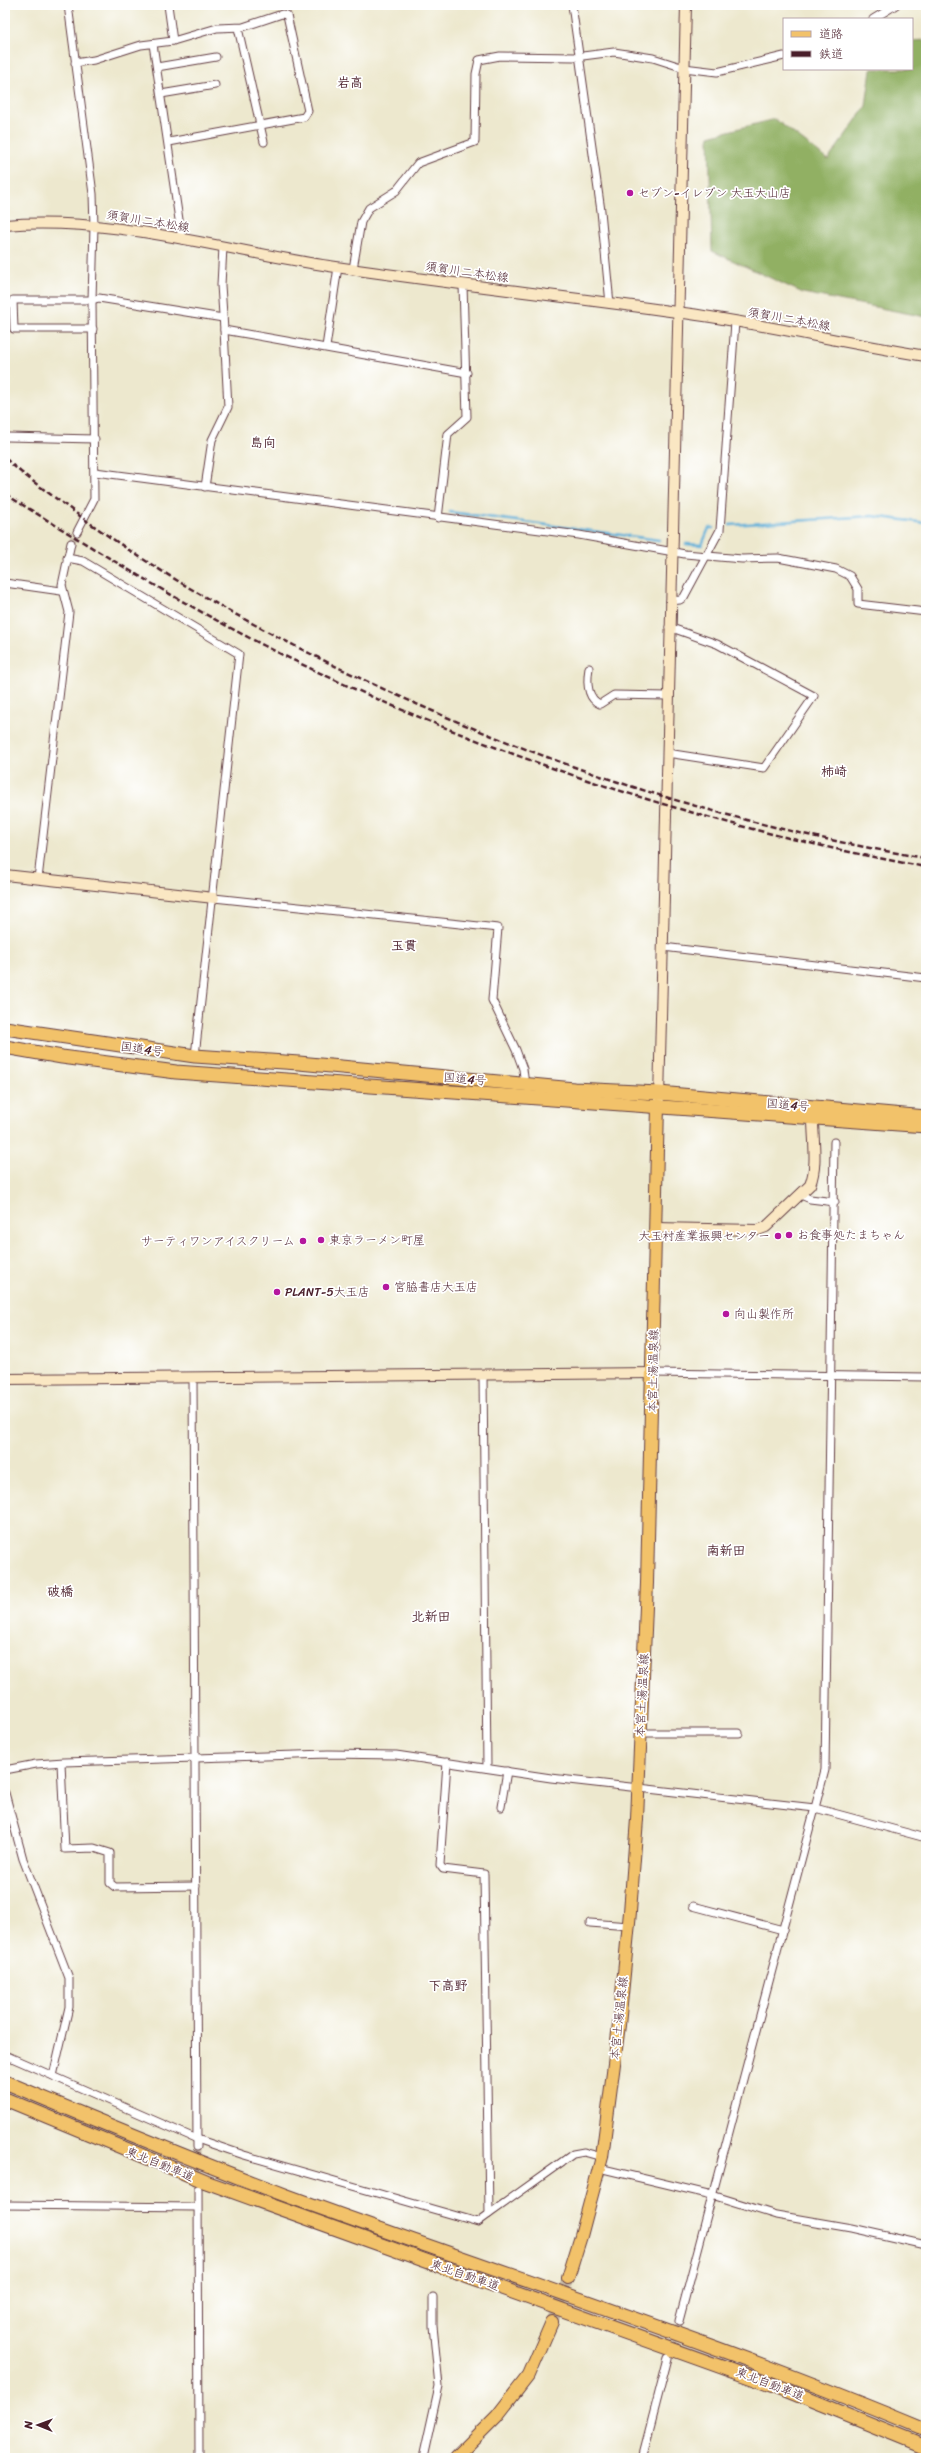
<svg xmlns="http://www.w3.org/2000/svg" width="931" height="2463" font-family="Sriracha,'Klee One',sans-serif">
<rect width="100%" height="100%" fill="#fff"/>
<filter id="ink" filterUnits="userSpaceOnUse"><feTurbulence type="fractalNoise" baseFrequency=".025" numOctaves="2"/><feDisplacementMap in="SourceGraphic" scale="8" xChannelSelector="R" yChannelSelector="G"/><feConvolveMatrix kernelMatrix="1 2 1 2 8 2 1 2 1" color-interpolation-filters="sRGB"/></filter>
<filter id="wash" filterUnits="userSpaceOnUse"><feTurbulence type="fractalNoise" baseFrequency=".012" numOctaves="4" result="noise"/><feDisplacementMap in="SourceGraphic" scale="16" xChannelSelector="R" yChannelSelector="G"/><feGaussianBlur stdDeviation="0.9" result="paint"/><feColorMatrix in="noise" values="0 0 0 0 0 0 0 0 0 0 0 0 0 0 0 0 0 1.4 0 .05"/><feComposite in="paint" operator="in"/></filter>
<g filter="url(#wash)">
<rect width="100%" height="100%" fill="#ede8ce"/>
<polygon fill="#91b063" stroke="#6e6847" points="926,40 926,317 803,293 712,251 709,136 775,119 828,160 866,106 871,69 912,69 912,41"/>
<g fill="none" stroke-linecap="round" stroke-linejoin="round">
<g stroke="#5fb0da" stroke-width="2.5">
<polyline points="450,512 659,540"/>
<polyline points="730,525 872,516 926,523"/>
<polyline points="686,544 702,545 709,528 713,528"/>
</g>
</g>
</g>
<g filter="url(#ink)">
<g fill="none" stroke-linecap="round" stroke-linejoin="round">
<g stroke="#ccc0ad" stroke-width="7" stroke-dasharray="7 3.5" stroke-linecap="butt">
<polyline points="71,543 77,532"/>
<polyline points="197,2147 197,2179"/>
<polyline points="670,2351 679,2321"/>
</g>
<polyline stroke="#ccc0ad" stroke-width="12" stroke-dasharray="12 6" stroke-linecap="butt" points="552,2322 568,2278"/>
<defs>
<g id="street">
<polyline points="68,5 93,194 94,226 92,300 94,499 77,532"/>
<polyline points="168,5 173,41"/>
<polyline points="572,5 601,211 610,304"/>
<polyline points="873,19 896,5"/>
<polyline points="238,28 264,142"/>
<polyline points="153,44 182,240"/>
<polyline points="75,63 94,60 141,45 173,41 217,28 243,27 282,14 287,15 308,111 304,117 169,142"/>
<polyline points="157,67 216,57"/>
<polyline points="161,94 215,85"/>
<polyline points="223,247 221,285 224,330 467,373"/>
<polyline points="353,269 361,222 369,208 396,191 418,163 475,142 476,74 479,60 500,56 575,57 614,52 653,58 684,68 717,72 784,56"/>
<polyline points="93,329 14,329 13,300 92,300 99,298 223,318"/>
<polyline points="326,347 338,267"/>
<polyline points="7,437 95,439"/>
<polyline points="95,472 579,535 685,554 742,559 778,558 836,569 850,576 858,589 858,604 926,612"/>
<polyline points="205,487 212,440 228,407 224,330"/>
<polyline points="438,518 448,434 467,417 463,285"/>
<polyline points="67,558 83,561 239,654 195,1056"/>
<polyline points="5,583 61,591"/>
<polyline points="670,601 680,600 684,597 720,530 735,322"/>
<path d="M589,668C587,680 586,698 600,704L614,695L668,696"/>
<polyline points="667,753 764,768 814,696 717,644 669,627"/>
<polyline points="38,879 69,612 62,585 71,543"/>
<polyline points="214,898 498,928 492,1000 516,1050 523,1069 525,1085"/>
<polyline points="663,947 926,978"/>
<polyline points="801,1195 810,1199 835,1202"/>
<polyline points="653,1373 926,1377"/>
<polyline points="483,1375 487,1768"/>
<polyline points="193,1377 197,2147"/>
<polyline points="640,1733 739,1733"/>
<polyline points="61,1763 65,1849 94,1848 110,1853 110,1883 115,1887 196,1886"/>
<polyline points="5,1770 36,1764 64,1762 328,1754 396,1755 551,1778 815,1808 926,1838"/>
<polyline points="5,1793 23,1859 69,1978 69,2007 53,2076 197,2139 244,2155 478,2222 489,2214 484,1874 443,1869 440,1865 447,1762"/>
<polyline points="501,1807 507,1771"/>
<polyline points="693,1906 783,1930"/>
<polyline points="590,1923 629,1926"/>
<polyline points="5,2055 53,2076"/>
<polyline points="599,2168 712,2195 776,2215 851,2228 926,2245"/>
<polyline points="198,2189 199,2458"/>
<polyline points="5,2205 197,2207"/>
<polyline points="489,2214 573,2154 584,2152 602,2157"/>
<polyline points="679,2321 825,1770 834,1142"/>
<polyline points="423,2458 439,2386 433,2326 433,2298"/>
<polyline points="642,2458 668,2358"/>
</g>
<g id="secondary">
<path d="M5,225C114,216 222,250 329,266C445,283 561,296 677,312C760,323 843,343 926,356"/>
<polyline points="5,875 214,898"/>
<polyline points="659,1099 686,5"/>
<path d="M656,1228L758,1230L766,1227L810,1185C818,1165 813,1140 813,1119"/>
<polyline points="5,1379 653,1373"/>
</g>
<g id="primary">
<polyline points="568,2278 581,2236 602,2157 619,2025 630,1912 637,1819 647,1583 658,1105"/>
<polyline points="455,2458 497,2416 529,2375 552,2322"/>
</g>
<g id="highway">
<polyline points="5,1028 195,1056 299,1063 574,1089 659,1093 926,1117"/>
<polyline points="5,1047 62,1057 176,1072 926,1126"/>
<path d="M5,2082C98,2121 191,2160 285,2195C499,2273 716,2342 926,2430"/>
<polyline points="5,2099 206,2182 780,2388 926,2447"/>
</g>
</defs>
<use href="#street" stroke="#623d43" stroke-width="9"/>
<use href="#secondary" stroke="#623d43" stroke-width="12"/>
<use href="#primary" stroke="#623d43" stroke-width="14"/>
<use href="#highway" stroke="#623d43" stroke-width="15"/>
<use href="#street" stroke="#fff" stroke-width="7"/>
<use href="#secondary" stroke="#fae7c3" stroke-width="10"/>
<use href="#primary" stroke="#f2c26a" stroke-width="12"/>
<use href="#highway" stroke="#f2c26a" stroke-width="13"/>
<g stroke="#4a1f2b" stroke-width="2.5" stroke-dasharray="6 3" stroke-linecap="butt">
<path d="M5,458C24,476 45,490 65,505C123,548 183,586 246,620C458,735 687,819 926,858"/>
<path d="M5,494C91,547 175,600 265,646C468,749 702,827 926,867"/>
</g>
</g>
</g>
<g fill="#b5179e" stroke="#fff" stroke-width="1.5">
<circle cx="630" cy="193" r="4"/>
<circle cx="789" cy="1235" r="4"/>
<circle cx="778" cy="1236" r="4"/>
<circle cx="321" cy="1240" r="4"/>
<circle cx="303" cy="1241" r="4"/>
<circle cx="386" cy="1287" r="4"/>
<circle cx="277" cy="1292" r="4"/>
<circle cx="726" cy="1314" r="4"/>
</g>
<g text-anchor="middle" dominant-baseline="central" stroke-width="3.5" stroke-linejoin="round" paint-order="stroke">
<g font-size="12" fill="#4a1f2b" stroke="#fff" text-anchor="start">
<text x="638" y="193">セブン-イレブン 大玉大山店</text>
<text x="797" y="1235">お食事処たまちゃん</text>
<text x="770" y="1236" text-anchor="end">大玉村産業振興センター</text>
<text x="329" y="1240">東京ラーメン町屋</text>
<text x="295" y="1241" text-anchor="end">サーティワンアイスクリーム</text>
<text x="394" y="1287">宮脇書店大玉店</text>
<text x="285" y="1292">PLANT-5大玉店</text>
<text x="734" y="1314">向山製作所</text>
</g>
<g font-size="12" fill="#4a1f2b" stroke="#fff">
<text transform="translate(148 221) rotate(9)">須賀川二本松線</text>
<text transform="translate(467 272) rotate(8)">須賀川二本松線</text>
<text transform="translate(789 319) rotate(10)">須賀川二本松線</text>
<text transform="translate(142 1049) rotate(8)">国道4号</text>
<text transform="translate(465 1079) rotate(5)">国道4号</text>
<text transform="translate(788 1105) rotate(5)">国道4号</text>
<text transform="translate(653 1371) rotate(-89)">本宮土湯温泉線</text>
<text transform="translate(642 1695) rotate(-87)">本宮土湯温泉線</text>
<text transform="translate(619 2018) rotate(-84)">本宮土湯温泉線</text>
<text transform="translate(160 2164) rotate(22)">東北自動車道</text>
<text transform="translate(465 2275) rotate(19)">東北自動車道</text>
<text transform="translate(770 2384) rotate(21)">東北自動車道</text>
</g>
<g font-size="13" font-weight="bold" fill="#4a1f2b" stroke="#fff">
<text x="350" y="82">岩高</text>
<text x="263" y="442">島向</text>
<text x="834" y="771">柿崎</text>
<text x="404" y="945">玉貫</text>
<text x="726" y="1550">南新田</text>
<text x="60" y="1591">破橋</text>
<text x="431" y="1616">北新田</text>
<text x="448" y="1985">下高野</text>
</g>
</g>
<rect width="931" height="2463" fill="none" stroke="#fff" stroke-width="20"/>
<rect x="783" y="18" width="130" height="52" fill="#ffffff" stroke="#b7a5aa"/>
<rect x="791" y="31" width="20" height="6" fill="#f2c26a" stroke="#b7a5aa"/>
<text x="819" y="38" font-size="12" fill="#4a1f2b">道路</text>
<rect x="791" y="51" width="20" height="6" fill="#4a1f2b" stroke="#b7a5aa"/>
<text x="819" y="58" font-size="12" fill="#4a1f2b">鉄道</text>
<g transform="translate(38 2425) rotate(271)" stroke="#ffffff" stroke-width="3" paint-order="stroke">
<path d="M0-3L7 15L0 10L-7 15Z" fill="#4a1f2b"/>
<text y="-6" font-size="11" font-weight="bold" text-anchor="middle" fill="#4a1f2b">N</text>
</g>
</svg>
